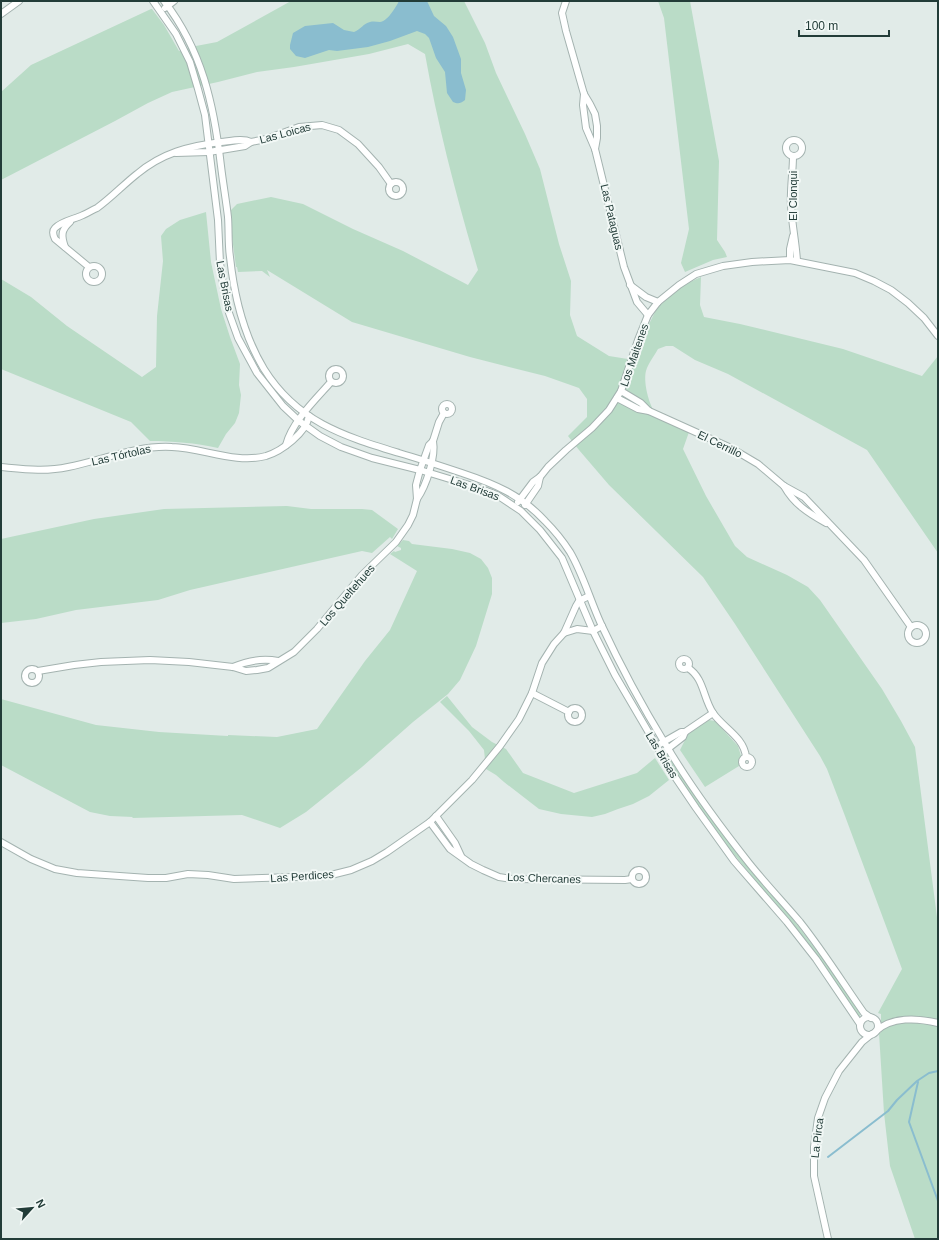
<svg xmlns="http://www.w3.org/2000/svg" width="939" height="1240" font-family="Arial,sans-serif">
<rect width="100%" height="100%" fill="#e1ebe8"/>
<g fill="#badcc7">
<path d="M291,1H464L485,43L496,73L525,134L540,169L559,244L571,281L570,315L577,336L609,356L634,360L638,346L657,308L681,286L701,277L700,305L704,317L740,324L843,349L922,376L938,356V553L867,450L728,374L695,360L673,346H666L658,349C654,356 648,364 646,371C643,382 649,407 657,415C662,421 682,429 689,432L683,449L706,496L735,546L747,557L787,575L808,587L820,600L882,689L901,721L915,747L938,925V1239H915L890,1166L884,1113L879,1033H881V1014L878,1013L902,969L845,816L827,769L820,756L735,624L703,577L609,485L579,450L568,436L587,417V399L579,388L545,376L470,357L352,322L267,270L270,277L262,271L238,272L237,267H236L232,237L231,210L237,204L271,197L303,204L353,229L403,251L468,285L478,270C457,199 438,127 425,54L408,44L369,54L294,67L257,72L218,82L172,92L148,103L115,121L1,180V92L31,65L151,9H152L164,25L179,51L196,46L217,42Z"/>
<polygon points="658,1 690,1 719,161 717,240 725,252 727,257 713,260 685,272 681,263 689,229 664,18"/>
<path d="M206,212L211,262L221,309L230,337L240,364L239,385L241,395L239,413L235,423L226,434L218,448C195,443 173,441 150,441L131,422L1,369V279L31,297L67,326L142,377L156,367L157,316L163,261L161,236L166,229L180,220Z"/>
<polygon points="287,506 311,509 362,509 372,510 398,529 392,539 390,537 372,553 362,551 190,590 158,600 76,610 36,619 1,623 1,539 94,519 164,509"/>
<polygon points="403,540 409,541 412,544 452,549 470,553 481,559 488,568 492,578 492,594 476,646 460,680 448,694 413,722 362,767 306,812 280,828 242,815 132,818 133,817 110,816 90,812 1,765 1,699 96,725 159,732 228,736 228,735 277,737 317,729 365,661 390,630 417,571 390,554 394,551 395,552 401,550 401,548 397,546"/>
<polygon points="447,696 472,727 492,742 506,749 523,773 574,793 637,773 655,758 669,780 649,796 633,804 618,809 605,814 592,817 561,814 539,809 504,782 496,775 486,769 484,750 469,731 440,702"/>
<polygon points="709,720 715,721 738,746 741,756 739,761 739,766 705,787 680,750 688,734"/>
<polygon points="667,754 705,810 742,859 792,918 823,959 853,1002 860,1014 860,1016 857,1017 801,936 723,841 677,775 665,755"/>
</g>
<path fill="#8abdcf" d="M399,1H427L434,16L446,26L453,37L461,59V73L466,90L465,100C460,104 458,104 453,102L447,93L445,72L436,58L429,38L425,34L417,31L390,41L368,47L337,51L329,50L305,58L296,56L290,49V45L293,33L305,26L333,23L344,30L354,32C360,30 364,23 370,22C374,21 377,22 380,22C387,22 396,7 399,1Z"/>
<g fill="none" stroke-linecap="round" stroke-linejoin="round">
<g stroke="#8abdcf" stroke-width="2">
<polyline points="918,1082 909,1122 938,1201"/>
<polyline points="828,1157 888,1111 897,1100 917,1081 929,1073 938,1071"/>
</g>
<defs>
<g id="street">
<polyline points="153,1 176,34 190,62 198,89 205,115 218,220 220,263 223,284 229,313 238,338 257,373 283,406 299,421 320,436 341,447 372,458 420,470 476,487 497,495 521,511 540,530 562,558 593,631 615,675 673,774 696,808 734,861 787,922 816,959 860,1024"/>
<path d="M164,1C202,50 214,105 221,166C223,183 226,200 228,217C229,230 228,244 230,257C234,295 244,336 264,369C297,422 344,436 399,453C420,459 441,466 462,473C495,484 521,495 545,521C554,530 563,541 570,552C583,574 590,600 601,624C620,665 642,706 666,745C690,786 719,825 749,863C765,883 783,902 800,922C823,951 843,983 864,1013L871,1018"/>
<polyline points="566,1 562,13 566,31 584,94 590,104 595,114 597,126 597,138 595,149"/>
<polyline points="165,8 174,1"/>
<polyline points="1,14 19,1"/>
<polyline points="584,94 583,105 586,128 595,149 624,267 637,302 648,315"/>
<circle cx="794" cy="148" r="8"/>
<polyline points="176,153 209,152 245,146 251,142 266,139 299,127 322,125 339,130 358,144 379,167 391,184"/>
<path d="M793,156C793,172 790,189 791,206C792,225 796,243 797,261"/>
<circle cx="396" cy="189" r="7"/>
<path d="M65,247C61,236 61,230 70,222"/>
<polyline points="790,260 790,249 793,236"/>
<circle cx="94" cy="274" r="8"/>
<path d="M89,267L55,239C53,235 52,231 55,228C62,221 75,219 83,215C88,213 92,210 97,208C111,198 123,185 137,174C162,153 189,146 221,142C231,141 243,138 251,142"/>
<polyline points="630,285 646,297 658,302"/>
<circle cx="336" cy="376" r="7"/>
<polyline points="621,391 641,403 649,411"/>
<polyline points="617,398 638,409 649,411 731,448 758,464 784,486 804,497 864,560 911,627"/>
<circle cx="447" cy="409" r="5"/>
<path d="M286,445C292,422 315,400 331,382"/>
<path d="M1,467C23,469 45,472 68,467C103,460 136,445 172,447C203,448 235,464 266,456C282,451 306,433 309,416"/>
<path d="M784,486C794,504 808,513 826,523"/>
<path d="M417,499C426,486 436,457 433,441"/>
<polyline points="518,502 533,482 540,477 548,467 566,450 592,428 609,410 621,391 638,340 648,315 658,302 679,285 696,274 723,266 752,262 790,260 855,273 874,281 891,290 908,303 924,318 938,336"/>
<polyline points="525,505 538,486 540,477"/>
<circle cx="917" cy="634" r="9"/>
<polyline points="564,633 577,629 593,631 602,626"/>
<circle cx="684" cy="664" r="5"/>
<path d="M233,667C247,661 262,658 278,661"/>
<path d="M688,668C704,678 703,698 713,713C723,728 744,737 746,757"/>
<circle cx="32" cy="676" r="7"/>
<polyline points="38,671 74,665 101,662 150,660 189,662 233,667 246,671 257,670 268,668 294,652 317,629 362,575 396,542 408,525 413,515 417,499 416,485 420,470 429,445 433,441 439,422 444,413"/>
<polyline points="532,693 569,712"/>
<circle cx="575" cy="715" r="7"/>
<polyline points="660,744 681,732 685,732"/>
<polyline points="665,751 683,737 685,732 713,713"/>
<circle cx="747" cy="762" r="5"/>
<polyline points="436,816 455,843 461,856"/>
<polyline points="430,822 450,849 471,864 483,870 499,877 512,879 625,880 632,879"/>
<polyline points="1,842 31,859 55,869 77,873 148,878 166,878 188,874 208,875 234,879 327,876 351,870 372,861 387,852 430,822 472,780 500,746 519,719 532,693 542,663 554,644 564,633 576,606 579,601 589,596"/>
<circle cx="639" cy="877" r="7"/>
<circle cx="869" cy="1026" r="9"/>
<path d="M875,1032C891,1016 918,1018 938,1023"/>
<polyline points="828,1239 814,1176 814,1147 818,1118 825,1098 839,1071 862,1042 872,1034"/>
</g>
</defs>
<use href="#street" stroke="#a4b3b0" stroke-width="8"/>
<use href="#street" stroke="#fff" stroke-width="6"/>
</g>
<g text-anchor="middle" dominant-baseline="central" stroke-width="4" stroke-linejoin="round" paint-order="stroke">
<g font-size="11" fill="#223c38" stroke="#f2f8f6">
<text transform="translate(285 133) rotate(-15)">Las Loicas</text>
<text transform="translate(793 196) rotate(-90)">El Clonqui</text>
<text transform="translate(612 217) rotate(77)">Las Pataguas</text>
<text transform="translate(225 286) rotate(79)">Las Brisas</text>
<text transform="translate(634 355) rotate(-71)">Los Maitenes</text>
<text transform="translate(720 444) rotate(26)">El Cerrillo</text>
<text transform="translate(121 455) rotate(-13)">Las Tórtolas</text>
<text transform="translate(475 488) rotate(20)">Las Brisas</text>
<text transform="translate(347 595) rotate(-49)">Los Queltehues</text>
<text transform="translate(662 755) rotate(59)">Las Brisas</text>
<text transform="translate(302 876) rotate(-4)">Las Perdices</text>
<text transform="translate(544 878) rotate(2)">Los Chercanes</text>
<text transform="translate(817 1138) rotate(-83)">La Pirca</text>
</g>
</g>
<rect width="939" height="1240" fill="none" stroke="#223c38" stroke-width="4"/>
<g transform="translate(32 1208) rotate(63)" stroke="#f2f8f6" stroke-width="3" paint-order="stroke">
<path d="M0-3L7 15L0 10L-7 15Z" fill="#223c38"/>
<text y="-6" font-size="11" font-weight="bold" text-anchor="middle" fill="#223c38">N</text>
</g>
<path d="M799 30v6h90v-6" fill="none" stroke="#223c38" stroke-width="2"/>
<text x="805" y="30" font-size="12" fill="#223c38" stroke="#f2f8f6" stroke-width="3" paint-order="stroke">100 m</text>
</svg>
